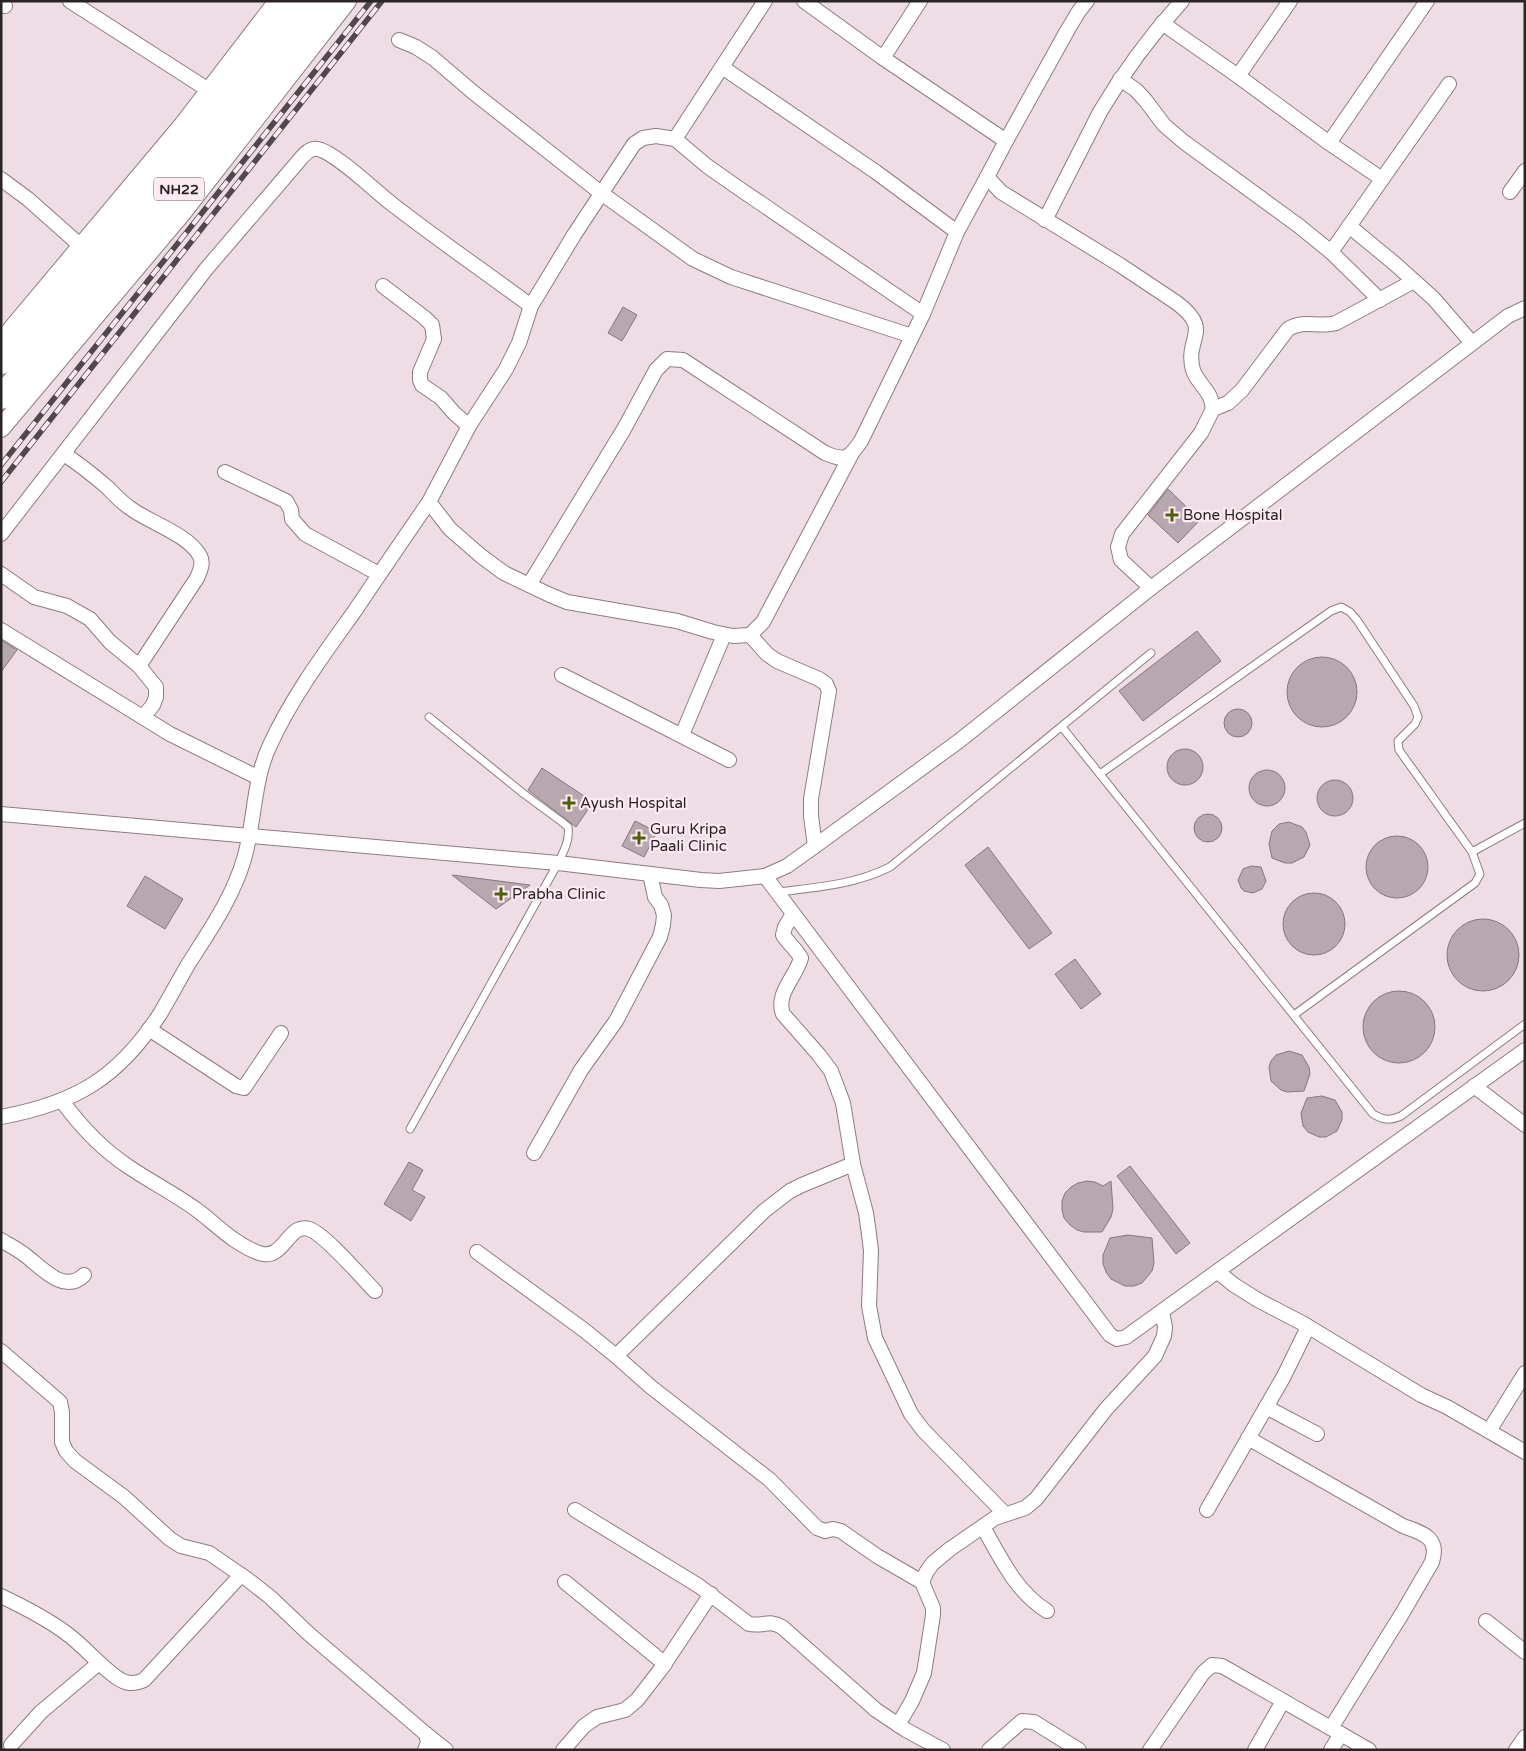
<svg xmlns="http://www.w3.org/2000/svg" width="1526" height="1751" font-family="'Varela Round',sans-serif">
<rect width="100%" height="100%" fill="#eedde5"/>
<g fill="#b7a7af" stroke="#86777e">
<polygon points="623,307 637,315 622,341 608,333"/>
<polygon points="1168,489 1200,520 1178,543 1148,515"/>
<polygon points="1197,631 1221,661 1143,721 1119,691"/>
<polygon points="1,640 17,650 1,672"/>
<circle cx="1322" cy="692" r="35"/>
<circle cx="1238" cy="723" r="14"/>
<circle cx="1185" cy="767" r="18"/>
<polygon points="542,768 593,802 576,827 528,790"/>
<circle cx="1267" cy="788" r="18"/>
<circle cx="1335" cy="798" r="18"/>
<circle cx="1208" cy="828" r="14"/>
<polygon points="635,821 657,832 644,857 622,846"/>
<polygon points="1289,822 1302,827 1306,832 1310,845 1304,857 1292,863 1285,863 1272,858 1269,844 1272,831 1279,824"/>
<circle cx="1397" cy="867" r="31"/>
<polygon points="988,847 1052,933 1029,949 965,865"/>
<polygon points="1251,866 1261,867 1266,881 1262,889 1253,893 1244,891 1241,888 1238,880 1243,869"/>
<polygon points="452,875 530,885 496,909"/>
<polygon points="145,876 183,899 165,929 127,906"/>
<circle cx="1314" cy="924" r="31"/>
<circle cx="1483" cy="955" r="36"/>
<polygon points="1075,959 1101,994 1081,1009 1055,974"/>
<circle cx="1399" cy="1027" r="36"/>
<polygon points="1289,1051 1302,1055 1309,1067 1310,1074 1304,1091 1287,1092 1281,1090 1271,1081 1269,1067 1271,1061 1276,1055"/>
<polygon points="1322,1096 1335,1100 1342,1112 1342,1120 1337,1131 1326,1137 1319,1137 1308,1132 1303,1126 1301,1113 1307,1098"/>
<polygon points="409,1162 423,1170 412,1190 425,1197 411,1221 384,1204"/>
<polygon points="1130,1166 1190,1243 1176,1254 1117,1176"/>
<polygon points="1087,1181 1095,1182 1103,1186 1111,1181 1113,1209 1111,1217 1102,1232 1084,1232 1077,1230 1070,1225 1064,1218 1062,1210 1062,1201 1065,1193 1071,1187 1078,1183"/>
<polygon points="1128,1235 1152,1238 1154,1263 1152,1271 1142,1283 1134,1286 1125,1286 1111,1279 1106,1272 1103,1264 1103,1255 1110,1238"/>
</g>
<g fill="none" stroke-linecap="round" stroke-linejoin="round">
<defs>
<g id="service">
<path d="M1062,727L1373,1114C1383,1120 1389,1121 1401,1116L1525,1024"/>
<polyline points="1100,774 1331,611 1341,607 1350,612 1357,620 1414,706 1418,717 1415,724 1398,741 1399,750 1472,852 1525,823"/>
<path d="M778,892C817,887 854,885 890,867L1151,653"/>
<polyline points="1294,1015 1475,883 1480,874 1472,852"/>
<path d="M410,1129L558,863C564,851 570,840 568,827L562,822L524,794L429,717"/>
</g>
<g id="minor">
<polyline points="70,1 210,91"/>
<path d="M804,1L883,58L1006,141L987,177L1001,192L1120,265L1177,303C1214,331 1184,338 1193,370C1196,380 1206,388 1210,397C1212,401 1212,405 1213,409L1201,433L1122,534L1118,547L1121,560L1151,588"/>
<polyline points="1,4 5,6"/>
<polyline points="1162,23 1238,76 1329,143 1382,179"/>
<polyline points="399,40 416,47 433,58 474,93 601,193 693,259 731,277 912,336"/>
<polyline points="883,58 920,1"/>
<polyline points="722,67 876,172 957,232"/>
<polyline points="1238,76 1290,1"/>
<polyline points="1120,79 1136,90 1146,101 1164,125 1184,142 1299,226 1331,252 1380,300"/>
<polyline points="675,139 707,166 737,187 923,314"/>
<polyline points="1006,141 1067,31 1079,11 1087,1"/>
<polyline points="1329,143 1427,1"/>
<polyline points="1,179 28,199 82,247"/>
<polyline points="1510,192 1525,171"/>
<path d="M1045,220L1100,112C1123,73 1151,35 1182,1"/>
<polyline points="1349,226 1394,263 1434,299 1472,343"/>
<polyline points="1331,252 1449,84"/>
<polyline points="383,286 425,318 432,325 434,339 420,372 420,380 422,385 441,398 454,413 469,426"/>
<path d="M1213,409L1228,403L1242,390L1288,329C1305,319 1318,328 1336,323L1414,281"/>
<path d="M64,454C79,464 93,475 107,487C114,494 121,502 130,508C150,523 188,534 200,556C204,563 200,571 197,578L139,666"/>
<polyline points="225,472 286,501 291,510 292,519 305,534 379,574"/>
<polyline points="429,502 469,426 506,369 519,343 531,306 574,235 634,144 643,138 656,136 675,139 765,1"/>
<path d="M1,534L207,268L297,163C302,157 309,147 318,149C336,153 375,191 392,204C437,239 485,272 531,306"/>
<polyline points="1,574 34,597 67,606 90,619 110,642 139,666 156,687 156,697 153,705 143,717"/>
<path d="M529,585L624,429L656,370L667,359L683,360L825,453C846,462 849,458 861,441L923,314L957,232L987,177"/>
<polyline points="1,630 170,734 259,778"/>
<polyline points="750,635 767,654 777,661 819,679 826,684 829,691 811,799 811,816 815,846"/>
<polyline points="562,675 729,760"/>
<polyline points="682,735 724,635"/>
<polyline points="1,814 558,863 701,880 719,881 765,876 787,866 815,846 959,741 1151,588 1508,316 1525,308"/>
<polyline points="765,876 1110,1335 1117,1339 1126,1337 1525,1050"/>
<path d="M793,914L785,927L783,935C789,944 796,949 801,958C796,977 775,994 783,1014L819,1055L831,1071L843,1103L853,1164L866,1213L869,1234L871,1251L869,1306L875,1338L911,1414L923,1430L1005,1514"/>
<polyline points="149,1029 236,1086 244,1088 281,1033"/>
<polyline points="1474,1086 1525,1125"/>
<path d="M62,1101C81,1127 103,1150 129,1167C151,1182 175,1194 197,1210C217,1225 234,1244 259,1253C284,1262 288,1222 309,1229C326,1235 361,1277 375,1291"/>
<path d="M1,1117C76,1103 118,1078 160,1014C170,997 179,980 189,963C210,930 233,897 244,859C255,822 253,780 270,745C292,697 324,654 354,612C379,575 404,538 429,502L450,529L481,556L504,573L550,595L567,602L677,621L713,632L733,636L750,635L763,622L851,455"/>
<polyline points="534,1153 581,1070 616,1021 660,937 663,925 664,915 661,905 655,897 650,874"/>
<path d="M1,1240C9,1245 17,1249 25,1255C41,1267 64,1295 84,1275"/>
<polyline points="477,1252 584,1330 616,1356 651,1387 770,1480 817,1528 825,1531 833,1529 841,1531 877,1556 922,1582"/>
<polyline points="1218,1272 1234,1285 1258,1300 1304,1324 1421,1395 1447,1407 1525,1452"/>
<polyline points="1,1351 60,1402 62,1412 62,1442 66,1451 75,1461 124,1497 170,1539 181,1546 209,1553 247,1579 270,1597 309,1634 426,1734 428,1743 425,1750"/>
<polyline points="616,1356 764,1211 790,1191 802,1185 853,1164"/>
<polyline points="1266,1407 1317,1434"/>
<polyline points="1489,1431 1525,1373"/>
<path d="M1248,1438L1403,1526C1422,1533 1440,1537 1432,1562L1403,1612L1331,1728"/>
<path d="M575,1510L699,1586L749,1624C763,1627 769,1619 782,1627L876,1710L906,1730L943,1750"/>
<polyline points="1207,1510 1284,1376 1308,1327"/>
<path d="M983,1527C1000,1557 1016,1592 1047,1611"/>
<polyline points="565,1582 665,1664"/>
<path d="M1,1596C24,1607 46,1618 66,1633C84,1646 98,1664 116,1677C126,1684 133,1685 144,1680L241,1575"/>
<polyline points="1486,1621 1525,1652"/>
<polyline points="898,1725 912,1701 924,1673 933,1615 933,1608 922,1582 927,1571 933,1563 950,1549 995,1518 1025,1508 1036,1499 1106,1409 1155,1356 1164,1336 1165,1327 1162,1312"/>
<polyline points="426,1734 446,1750"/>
<polyline points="11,1745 41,1712 99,1663"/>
<polyline points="563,1750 584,1726 597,1717 625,1710 637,1700 661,1669 711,1594"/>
<polyline points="989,1750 1022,1721 1034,1722 1079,1750"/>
<polyline points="1150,1750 1203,1673 1212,1665 1222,1666 1369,1750"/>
<polyline points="1255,1750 1283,1701"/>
<polyline points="1331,1750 1341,1734"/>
<polyline points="1516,1750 1525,1737"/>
</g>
<g id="tertiary">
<polyline points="1,342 183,125 278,1"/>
<polyline points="1,428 181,214 347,1"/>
</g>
<g id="trunk">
<polyline points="1,362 86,270 213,114 300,1"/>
<polyline points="1,397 117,269 325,1"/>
</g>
</defs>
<use href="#service" stroke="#8c7c84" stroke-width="9"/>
<use href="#minor" stroke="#8c7c84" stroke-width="16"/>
<use href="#tertiary" stroke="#8c7c84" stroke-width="20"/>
<use href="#trunk" stroke="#8c7c84" stroke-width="26"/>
<use href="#service" stroke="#fff" stroke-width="7"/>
<use href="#minor" stroke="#fff" stroke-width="14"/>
<use href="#tertiary" stroke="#fff" stroke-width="18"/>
<use href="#trunk" stroke="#fff" stroke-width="24"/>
<defs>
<g id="rail">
<polyline points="1,465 371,1"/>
<polyline points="1,482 382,1"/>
</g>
</defs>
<use href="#rail" stroke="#50484c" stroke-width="5.5"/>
<use href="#rail" stroke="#fbeaf2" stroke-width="4" stroke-dasharray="11" stroke-linecap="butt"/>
</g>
<g fill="#4e6108" stroke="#fbeaf2" stroke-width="2">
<path d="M1169.5 507.5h5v5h5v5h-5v5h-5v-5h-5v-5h5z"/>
<path d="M566.5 795.5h5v5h5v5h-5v5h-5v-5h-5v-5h5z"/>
<path d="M636.5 830.5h5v5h5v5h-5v5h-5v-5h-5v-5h5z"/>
<path d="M498.5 886.5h5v5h5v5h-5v5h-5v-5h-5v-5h5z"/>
</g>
<g text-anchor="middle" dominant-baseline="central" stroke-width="4.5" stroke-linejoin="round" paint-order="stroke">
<rect fill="#fbeaf2" stroke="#695f64" stroke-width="1" x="154" y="177.5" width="50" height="23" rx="4"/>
<g font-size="14" font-weight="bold" fill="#2a2427">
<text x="179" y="189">NH22</text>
</g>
<g font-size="15" fill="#2a2427" stroke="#fbeaf2" text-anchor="start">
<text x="1183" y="515">Bone Hospital</text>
<text x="580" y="803">Ayush Hospital</text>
<text x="650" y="829">Guru Kripa<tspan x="650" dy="17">Paali Clinic</tspan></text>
<text x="512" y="894">Prabha Clinic</text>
</g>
</g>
<rect width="1526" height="1751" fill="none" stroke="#2a2427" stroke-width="5"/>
</svg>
